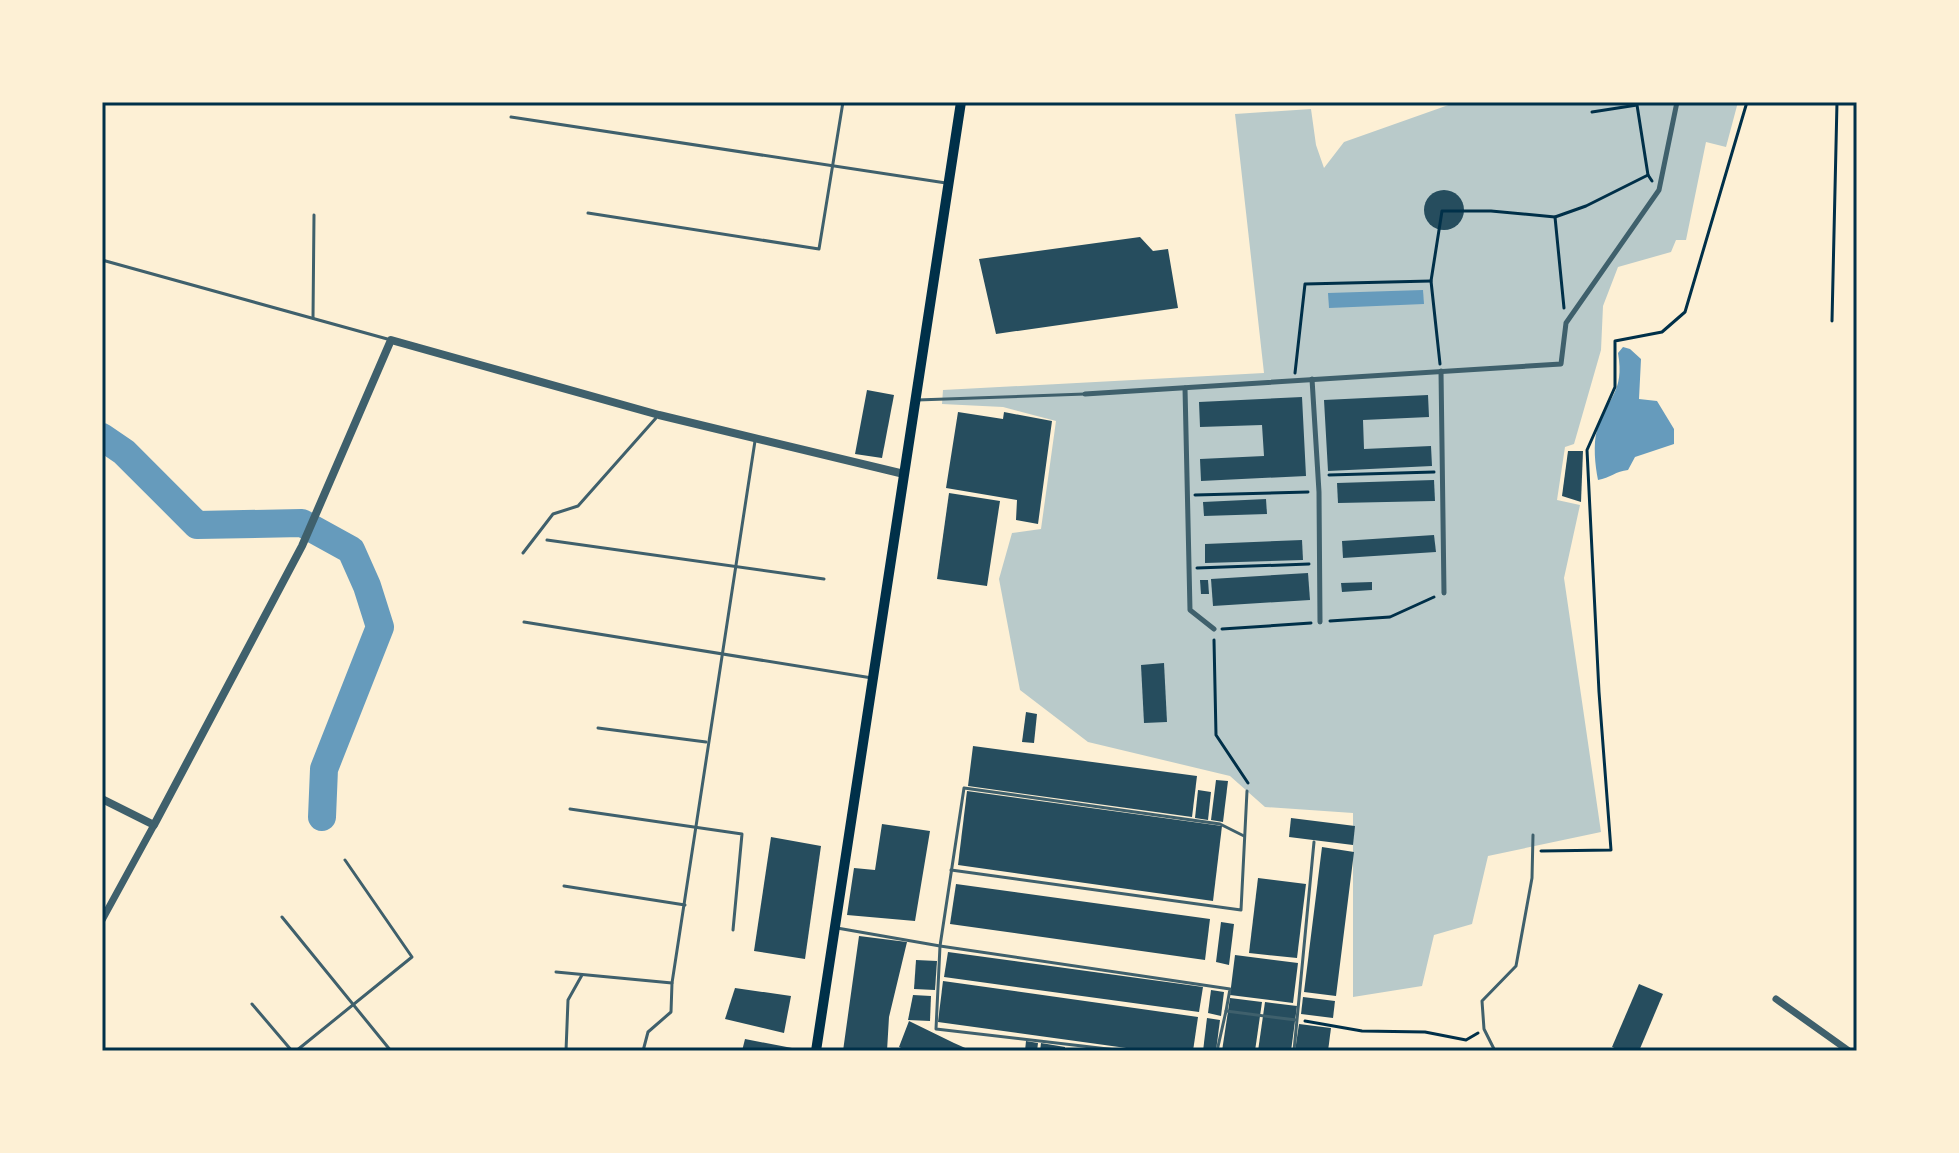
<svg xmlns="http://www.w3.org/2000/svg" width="1959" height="1153" font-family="'Fira Sans Condensed',sans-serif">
<rect width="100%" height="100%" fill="#fdf0d5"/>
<polygon fill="#b9caca" points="1457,102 1738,102 1726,147 1706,142 1686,240 1676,240 1671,252 1618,267 1603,306 1601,350 1574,444 1565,447 1557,500 1580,505 1564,578 1601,832 1488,856 1472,924 1434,935 1422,986 1353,997 1353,813 1265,807 1230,776 1088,742 1020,690 999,579 1012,533 1041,529 1056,421 1003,407 942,404 943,390 1264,373 1235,114 1311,109 1316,145 1324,168 1344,142"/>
<g fill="#669bbc">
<polygon points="1423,290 1424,304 1329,308 1328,293"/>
<path d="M1623,347L1630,349L1641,359L1639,399L1657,401L1674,429V444L1635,457L1628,470C1616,471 1610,478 1598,480C1595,465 1593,444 1597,430C1607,397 1625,393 1618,353Z"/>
</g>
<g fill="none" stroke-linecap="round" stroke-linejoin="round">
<polyline stroke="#669bbc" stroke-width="28" points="102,437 124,452 197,525 302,523 351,550 367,586 380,627 324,769 322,817"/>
</g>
<g fill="#264d5e">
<circle cx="1444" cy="210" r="20"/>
<polygon points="1140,237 1153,251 1168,249 1178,308 996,334 979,259"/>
<polygon points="867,390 894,395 882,458 855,454"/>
<polygon points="1428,395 1429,417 1363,420 1364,449 1431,446 1432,466 1328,471 1324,400"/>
<polygon points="1302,397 1306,476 1201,481 1200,459 1264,456 1262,425 1200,427 1199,402"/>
<polygon points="958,412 1003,419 1004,412 1052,421 1038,524 1016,520 1017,500 946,488"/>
<polygon points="1568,451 1583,451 1581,502 1562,496"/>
<polygon points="1434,480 1435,501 1338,503 1337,483"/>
<polygon points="949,493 1000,501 987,586 937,579"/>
<polygon points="1266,499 1267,514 1204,516 1203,502"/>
<polygon points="1434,535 1436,552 1343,558 1342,541"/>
<polygon points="1302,540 1303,560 1205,563 1205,544"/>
<polygon points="1308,573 1310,600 1213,606 1211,579"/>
<polygon points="1200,580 1208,580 1209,594 1201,594"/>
<polygon points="1372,582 1372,590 1342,592 1341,583"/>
<polygon points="1164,663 1167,722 1144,723 1141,665"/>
<polygon points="1026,712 1037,714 1034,743 1022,742"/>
<polygon points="973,746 1197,776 1192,817 968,786"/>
<polygon points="1216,780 1228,781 1223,822 1211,820"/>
<polygon points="1198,790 1211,792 1208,820 1195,818"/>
<polygon points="967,791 1222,826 1213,901 958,865"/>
<polygon points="1291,818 1355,826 1353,845 1289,837"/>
<polygon points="882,824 930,831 915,921 847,915 854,868 875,870"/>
<polygon points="771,837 821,846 805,959 754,951"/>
<polygon points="1322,847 1354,852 1336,996 1304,992"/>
<polygon points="1258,878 1306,884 1297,958 1249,953"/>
<polygon points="956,884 1210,919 1205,960 950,924"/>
<polygon points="1221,922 1234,924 1229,965 1216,962"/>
<polygon points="859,936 907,942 889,1017 887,1051 843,1051"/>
<polygon points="948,952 1203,987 1199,1012 944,977"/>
<polygon points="1235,955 1298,963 1293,1003 1230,995"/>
<polygon points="916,960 937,961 935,990 914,989"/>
<polygon points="943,981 1198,1017 1193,1051 1148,1051 938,1022"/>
<polygon points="1639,984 1663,994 1639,1051 1621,1051 1612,1047"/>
<polygon points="735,988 791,996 784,1033 725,1019"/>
<polygon points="1211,990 1224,992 1221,1016 1208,1013"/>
<polygon points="913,995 931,996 930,1021 908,1020"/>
<polygon points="1303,997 1335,1001 1333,1018 1301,1014"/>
<polygon points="1230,998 1262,1002 1255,1051 1222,1051"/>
<polygon points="1265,1002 1297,1006 1291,1051 1258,1051"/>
<polygon points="1207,1018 1220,1020 1216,1051 1203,1051"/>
<polygon points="909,1021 954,1043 972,1051 907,1051 899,1047"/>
<polygon points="1299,1024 1331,1028 1328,1051 1295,1051"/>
<polygon points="745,1039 792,1048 792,1051 742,1051"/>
<polygon points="1026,1041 1038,1043 1037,1051 1025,1051"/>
<polygon points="1041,1043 1065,1047 1065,1051 1040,1051"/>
</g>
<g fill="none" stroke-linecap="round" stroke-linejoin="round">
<g stroke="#003049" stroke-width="3">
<polyline points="1592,112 1637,105 1648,175 1652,181"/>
<polyline points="1555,217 1564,308"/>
<polyline points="1832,321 1837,102"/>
<polyline points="1440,364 1431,281 1442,211 1491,211 1555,217 1586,206 1648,175"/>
<polyline points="1295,373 1305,284 1431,281"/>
<polyline points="1329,475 1434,472"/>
<polyline points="1195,495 1308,492"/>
<polyline points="1197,568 1309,564"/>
<polyline points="1330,621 1390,617 1434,597"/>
<polyline points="1222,629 1311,623"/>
<polyline points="1214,640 1216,735 1248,783"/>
<polyline points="1541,851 1611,850 1599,692 1587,450 1615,387 1615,341 1662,332 1685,312 1747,102"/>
<polyline points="1305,1021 1362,1031 1425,1032 1466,1040 1478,1033"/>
</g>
<g stroke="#3f606c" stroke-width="3">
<polyline points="511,117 946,183"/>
<polyline points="588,213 819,249 843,102"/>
<polyline points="102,260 391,340"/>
<polyline points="313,318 314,215"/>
<polyline points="917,400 1085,394"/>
<polyline points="547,540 824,579"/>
<polyline points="523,553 553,514 578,506 656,418"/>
<polyline points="524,622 872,678"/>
<polyline points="598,728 706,742"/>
<polyline points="570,809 742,834 733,930"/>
<polyline points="951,870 1241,910 1247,791"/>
<polyline points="564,886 685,905"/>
<polyline points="282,917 391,1051"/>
<polyline points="837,928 940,946 1230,989 1226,1011"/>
<polyline points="556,972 672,983"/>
<polyline points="252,1004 292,1051"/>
<polyline points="296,1051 412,957 345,860"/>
<polyline points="566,1051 568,1000 582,975"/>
<polyline points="643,1051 648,1032 671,1012 672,983 755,441"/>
<polyline points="1125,1051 936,1029 940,946 964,788 1220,824 1244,836"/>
<polyline points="1217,1051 1226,1011 1296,1020"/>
<polyline points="1294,1051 1314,842"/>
<polyline points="1495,1051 1484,1029 1482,1001 1516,966 1532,878 1533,835"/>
</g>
<g stroke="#3f606c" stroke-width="5">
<polyline points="1441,371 1444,593"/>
<polyline points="1312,379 1319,492 1320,622"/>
<polyline points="1185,388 1190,610 1214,629"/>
<polyline points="1085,394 1561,364 1566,323 1659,190 1677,102"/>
</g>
<g stroke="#3f606c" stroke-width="7">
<polyline points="102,920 154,825"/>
<polyline points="1776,999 1849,1051"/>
</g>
<polyline stroke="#3f606c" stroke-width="8" points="102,799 154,825 302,546 391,340 659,415 904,474"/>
<polyline stroke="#003049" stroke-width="10" points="816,1051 961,102"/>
</g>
<rect width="1959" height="1153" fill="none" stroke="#fdf0d5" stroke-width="208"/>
<rect x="104" y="104" width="1751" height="945" fill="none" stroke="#003049" stroke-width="3"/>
</svg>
